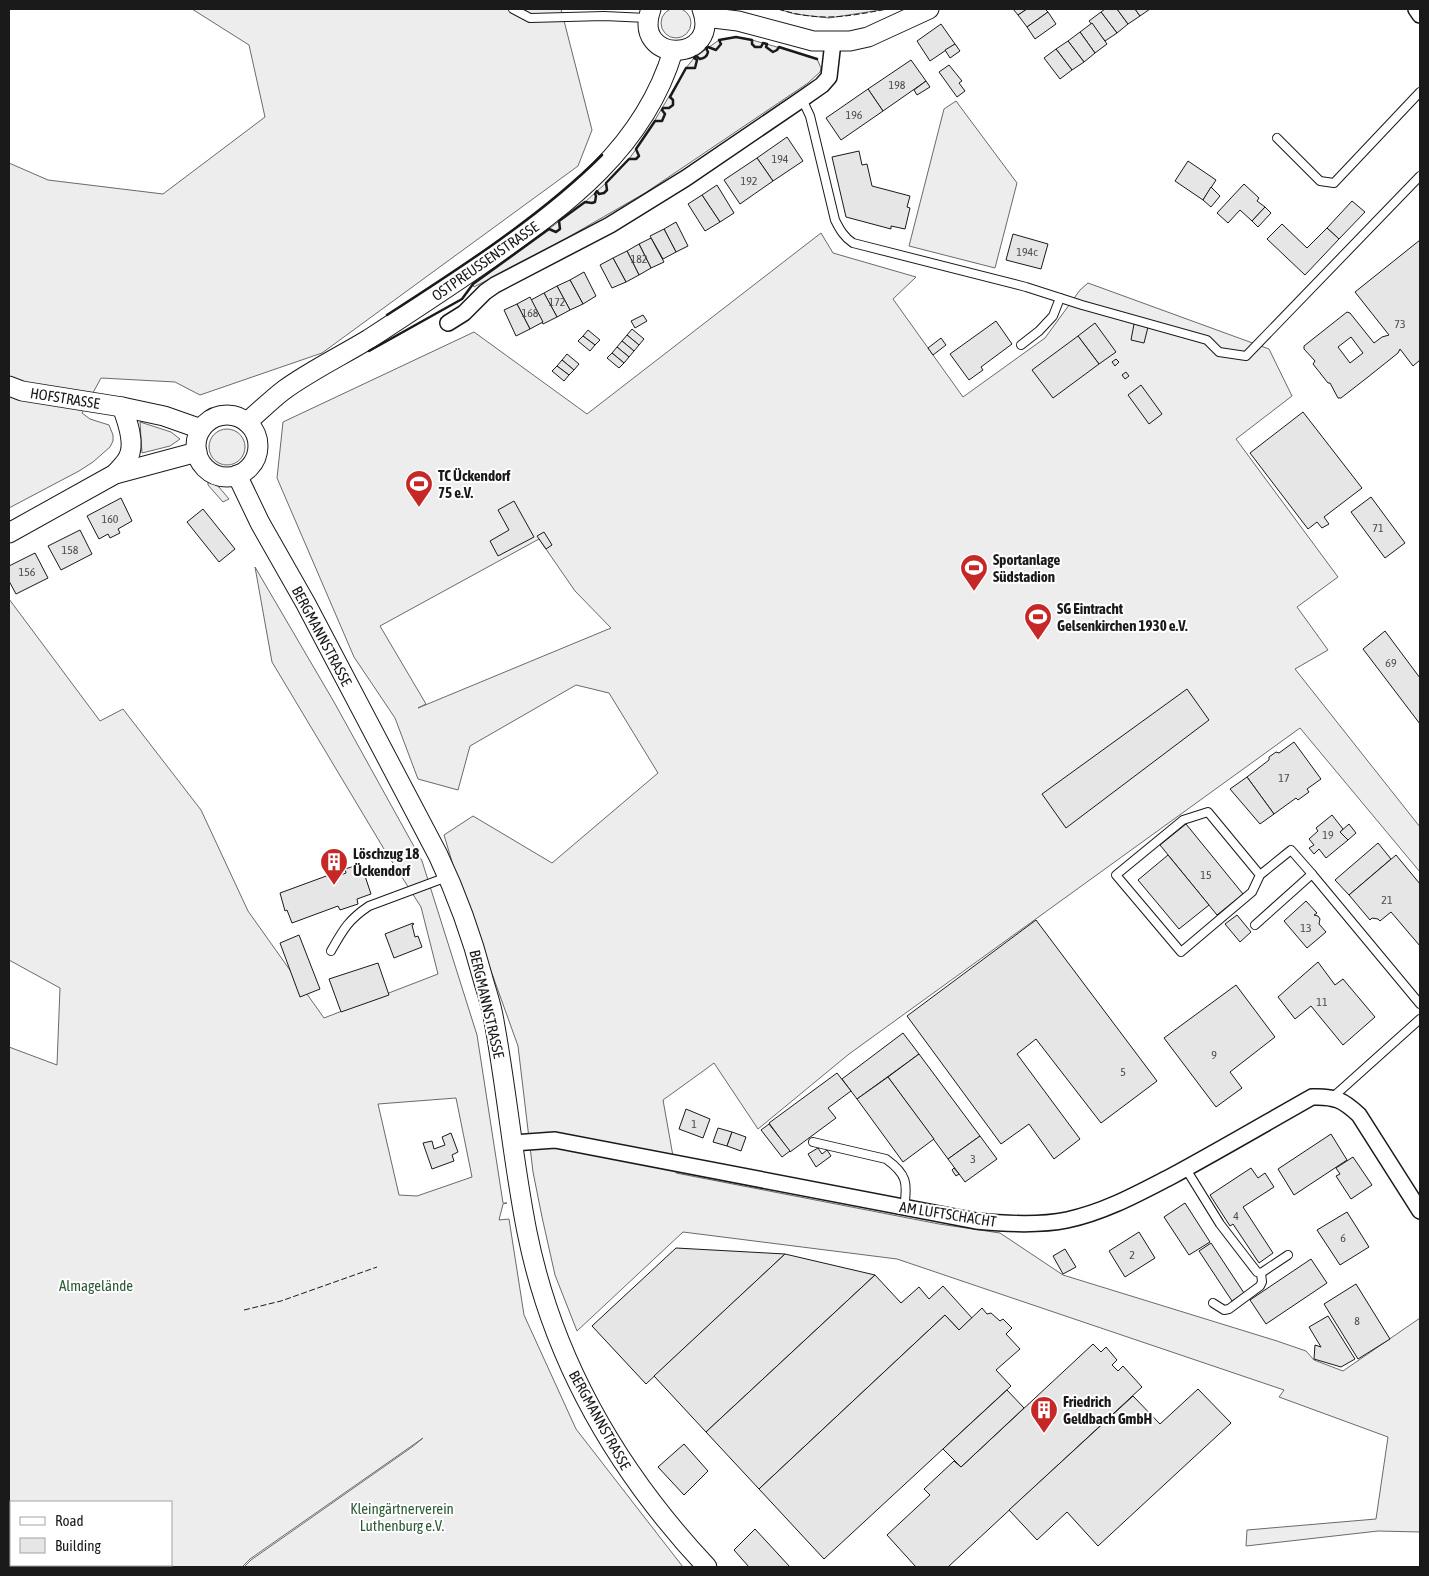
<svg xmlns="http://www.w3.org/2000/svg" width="1429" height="1576" font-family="'Asap Condensed',sans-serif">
<rect width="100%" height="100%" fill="#fff"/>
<g fill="#ededed" stroke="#6a6a6a" fill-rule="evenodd">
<circle cx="676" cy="23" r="15"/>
<polygon points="192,9 561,9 592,130 578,166 322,353 200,395 175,382 101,378 82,413 90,419 109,425 113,435 113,441 110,447 93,462 79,471 9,508 9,163 48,180 163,194 265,117 249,45"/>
<polygon points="778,9 887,9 829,18 795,14"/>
<polygon points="736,37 752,40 809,56 817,59 821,68 820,72 808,83 645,193 565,239 474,287 473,284 522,249 585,202 606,183 629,159 646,135 686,68 694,58 719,40"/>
<polygon points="956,101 1017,183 995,268 909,246 944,109"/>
<path d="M821,233L833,253L916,277L893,299L963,397L1045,338L1080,290L1088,283L1269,349L1292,396L1236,439L1338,577L1297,607L1328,650L1295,669L1420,827V872L1300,728L849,1054L758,1129L714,1063L706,1069L663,1100L676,1173L939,1224L1000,1233L1063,1275L1277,1341L1306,1351L1314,1360L1343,1371L1420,1318V1532L1378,1531L1246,1546L1247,1530L1376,1519L1388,1437L1279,1397L1284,1390L897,1259L683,1232L577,1331L555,1275L542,1217L533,1172L518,1046L453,865L444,835L473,816L552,863L658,773L609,693L576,685L470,746L458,790L418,779L395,718L354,657L277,478L283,422L474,332L587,414ZM539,539L575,591L611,628L418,708L426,704L380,626Z"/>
<polygon points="140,422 171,432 180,439 170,446 142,453"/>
<circle cx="227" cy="447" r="18"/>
<polygon points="208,481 219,487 229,499 223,502 208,485"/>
<path d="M255,567L334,702L422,861L477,1035L503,1203H507L503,1204L499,1220L509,1219L524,1315L576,1429L683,1567H244L251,1560L412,1447L423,1438L250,1559L242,1567H9V1047L57,1065L60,988L9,960V599L100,721L123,709L201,810L248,911L324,1018L438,974L421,907L384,849L272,662ZM456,1098L472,1177L417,1196L399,1195L378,1104ZM11,1502H171V1565H11Z"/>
</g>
<g fill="#e6e6e6" stroke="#1a1a1a" fill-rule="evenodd">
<polygon points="1013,9 1027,9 1018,15"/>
<polygon points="1027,9 1045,9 1048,12 1027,27 1018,15"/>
<polygon points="1105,9 1117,9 1128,24 1117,33 1101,12"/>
<polygon points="1117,9 1135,9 1140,16 1128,24"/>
<polygon points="1135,9 1150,9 1140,16"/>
<polygon points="1048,12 1056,24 1035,39 1027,27"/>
<polygon points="1101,12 1117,33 1105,41 1089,21"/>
<polygon points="1092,23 1107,44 1095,53 1080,32"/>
<polygon points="941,24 955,44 930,61 917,41"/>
<polygon points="1080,32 1095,53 1084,62 1068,41"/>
<polygon points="1068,41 1084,62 1072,70 1056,49"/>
<polygon points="955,44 960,51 950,58 945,50"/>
<polygon points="1056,49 1072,70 1060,79 1044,58"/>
<polygon points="911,60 926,81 883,111 868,89"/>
<polygon points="949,65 962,81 959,83 965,91 957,97 939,72"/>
<polygon points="926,81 930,87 917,95 914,90"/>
<polygon points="868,89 883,111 841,140 826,118"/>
<polygon points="787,137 803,161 773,181 757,158"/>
<polygon points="859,151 862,165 867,164 872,186 910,196 907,207 910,208 905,229 891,226 891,229 846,217 832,157"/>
<polygon points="757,158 773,181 740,204 724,180"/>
<polygon points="1188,161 1216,180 1203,200 1175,181"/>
<polygon points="1244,184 1259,198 1257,201 1265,207 1252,221 1240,210 1228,223 1217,213"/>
<polygon points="717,185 734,213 720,222 702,195"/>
<polygon points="1211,187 1220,196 1211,207 1203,200"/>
<polygon points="702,195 720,222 705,231 688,204"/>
<polygon points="1352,201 1365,212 1339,239 1327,228"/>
<polygon points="1265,207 1271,213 1258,227 1252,221"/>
<polygon points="676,222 688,246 676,252 664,229"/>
<polygon points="1282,224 1307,248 1327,228 1339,239 1305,275 1267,239"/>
<polygon points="664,229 676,252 663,259 650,236"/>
<polygon points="1013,234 1048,244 1041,269 1006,260"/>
<polygon points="651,238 664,262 651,268 639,244"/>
<path d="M1420,240V360L1413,366L1400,349L1398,353L1368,377L1341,398H1338L1330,383H1328L1313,364L1315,361L1304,349V346L1347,312L1350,313L1374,343L1382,337L1389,335L1355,292ZM1351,337L1363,353L1350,363L1338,347Z"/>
<polygon points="639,244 651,268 639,275 627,251"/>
<polygon points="627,251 639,275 626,282 613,258"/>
<polygon points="613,258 626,282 612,288 600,265"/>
<polygon points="584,272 596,296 583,304 570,280"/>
<polygon points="570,280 583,304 570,310 557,286"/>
<polygon points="557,286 570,310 557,317 544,293"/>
<polygon points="544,293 557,317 543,324 531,300"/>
<polygon points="530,297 543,322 530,329 517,304"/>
<polygon points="517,304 530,329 516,336 504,310"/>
<polygon points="643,315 647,321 635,328 631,321"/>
<polygon points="996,321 1012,344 981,367 983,370 969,380 950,354"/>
<polygon points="1095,323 1116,352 1099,364 1078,336"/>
<polygon points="1134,324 1148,327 1144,343 1131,340"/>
<polygon points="632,329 644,339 639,345 627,335"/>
<polygon points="588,330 600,340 595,345 583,336"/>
<polygon points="627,335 639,345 634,351 622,341"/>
<polygon points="583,336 595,345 590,351 578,341"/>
<polygon points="1078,336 1099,364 1053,398 1032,370"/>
<polygon points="941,338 946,345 933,355 928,348"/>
<polygon points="622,341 634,351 629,357 617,347"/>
<polygon points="617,347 629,357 624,363 612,353"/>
<polygon points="612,353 624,363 619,368 607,358"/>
<polygon points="567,354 579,364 574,370 562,360"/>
<polygon points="1116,359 1119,362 1115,366 1112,362"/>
<polygon points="562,360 574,370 569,375 557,366"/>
<polygon points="557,366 569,375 564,381 552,371"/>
<polygon points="1126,372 1129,376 1125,379 1122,375"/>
<polygon points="1141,385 1162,414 1149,424 1128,395"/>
<polygon points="1303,412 1362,488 1324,517 1329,524 1322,528 1317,522 1308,529 1250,453"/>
<polygon points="1371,497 1405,543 1385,558 1351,512"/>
<polygon points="121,498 132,521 118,529 120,533 110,538 108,534 99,539 87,516"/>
<polygon points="514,501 534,537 498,556 490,541 509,530 498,510"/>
<polygon points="203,509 235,549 219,562 187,522"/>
<polygon points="80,530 92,554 61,570 48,546"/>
<polygon points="544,532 552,545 546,549 537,536"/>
<polygon points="35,553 48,578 16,594 9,581 9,566"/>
<polygon points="1385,631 1420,678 1420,724 1363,649"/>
<polygon points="1187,689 1209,720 1066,828 1042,794"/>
<polygon points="1294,742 1321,779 1307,789 1309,792 1298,800 1296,798 1274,814 1247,777 1269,760 1269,757 1276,752 1279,753"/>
<polygon points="1247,777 1274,814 1260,824 1230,789"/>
<polygon points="1332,815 1343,829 1340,832 1348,840 1326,858 1319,849 1314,854 1309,848 1314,845 1309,839 1318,831 1316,828"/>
<polygon points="1186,824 1243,894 1217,915 1160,845"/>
<polygon points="1349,824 1356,833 1348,840 1340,832"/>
<polygon points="1378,843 1391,859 1349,895 1335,880"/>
<polygon points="1168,855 1209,905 1179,929 1138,880"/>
<polygon points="1396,855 1420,884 1420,946 1391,912 1380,921 1378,919 1372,918 1370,920 1349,895"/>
<polygon points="361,864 371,894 357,899 358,904 340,910 338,906 292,923 287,910 285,911 280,893 329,875 330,879 346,873 345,869"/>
<polygon points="1306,901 1317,913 1314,915 1318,916 1320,919 1319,924 1326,932 1307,948 1284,921"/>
<polygon points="1237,915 1251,932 1240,942 1225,924"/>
<polygon points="1036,920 1157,1081 1101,1123 1036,1039 1017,1054 1080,1139 1054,1159 1029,1124 1001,1144 907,1016"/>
<polygon points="413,923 414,924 412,925 415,937 418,936 422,947 394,958 385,934"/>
<polygon points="299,935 320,989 300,997 280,943"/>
<polygon points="1318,962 1335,985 1343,979 1375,1017 1343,1045 1311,1006 1295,1019 1278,997"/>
<polygon points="378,963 389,995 341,1012 329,979"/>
<polygon points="1236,985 1275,1037 1230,1072 1242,1088 1216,1107 1164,1038"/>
<polygon points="903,1033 919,1054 857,1099 842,1079"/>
<polygon points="919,1054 980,1136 948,1159 888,1077"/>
<polygon points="837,1073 851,1091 828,1108 836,1118 790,1152 769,1123"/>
<polygon points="888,1077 934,1139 903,1162 857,1099"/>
<polygon points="686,1109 710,1119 703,1138 679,1129"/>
<polygon points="769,1124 790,1151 782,1157 761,1130"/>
<polygon points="718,1128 732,1132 727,1146 713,1142"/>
<polygon points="732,1132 746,1137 741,1151 727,1146"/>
<polygon points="451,1133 458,1152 452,1155 454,1161 432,1169 423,1143 432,1141 434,1149 445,1145 442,1137"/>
<polygon points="1331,1134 1347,1160 1294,1195 1278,1169"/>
<polygon points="980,1136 997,1159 965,1182 948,1159"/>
<polygon points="818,1148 822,1154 827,1150 831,1156 816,1167 808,1154"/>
<polygon points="1353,1157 1372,1185 1351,1199 1336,1176 1340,1174 1336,1168"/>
<polygon points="954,1168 959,1174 956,1176 952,1170"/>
<polygon points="1251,1168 1258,1178 1265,1173 1274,1187 1243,1207 1273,1253 1259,1263 1233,1224 1230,1226 1210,1195"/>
<polygon points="1185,1203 1210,1242 1189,1255 1164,1217"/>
<polygon points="1347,1212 1369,1247 1340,1265 1317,1230"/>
<polygon points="1139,1232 1155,1258 1125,1277 1109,1251"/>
<polygon points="1211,1243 1244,1293 1232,1301 1199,1251"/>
<polygon points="676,1248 785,1254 646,1384 592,1326"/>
<polygon points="1065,1249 1076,1267 1063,1274 1053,1256"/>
<polygon points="785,1254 875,1275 706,1432 654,1376"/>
<polygon points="1311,1259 1327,1283 1266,1324 1250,1300"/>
<polygon points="875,1275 901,1303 919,1287 929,1299 943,1286 972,1318 959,1330 945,1315 759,1489 706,1432"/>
<polygon points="1356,1284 1390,1339 1358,1359 1324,1304"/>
<polygon points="982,1308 987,1314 991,1313 1000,1321 1003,1319 1012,1328 1006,1334 1020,1349 996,1370 1011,1386 824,1559 759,1489 945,1315 959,1330"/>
<polygon points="1328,1316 1355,1359 1341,1367 1314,1359 1315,1345 1321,1347 1309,1327"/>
<polygon points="1093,1344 1101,1352 1106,1347 1117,1360 1112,1365 1118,1371 1123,1366 1142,1387 948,1567 916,1567 887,1535 930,1495 924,1489 954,1461 961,1467"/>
<polygon points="1198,1389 1231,1423 1098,1546 1067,1512 1037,1540 1009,1510 1133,1396 1160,1424"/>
<polygon points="1007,1390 1024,1408 961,1467 943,1449"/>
<polygon points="684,1444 708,1471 684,1495 658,1467"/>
<polygon points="755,1529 790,1567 749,1567 734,1550"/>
</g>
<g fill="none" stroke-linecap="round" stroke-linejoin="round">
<defs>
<g id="service">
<polyline points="513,9 530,18 604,16 647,18"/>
<path d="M802,99L810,116L835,220C840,230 844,237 853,243L1026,287L1082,305L1207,340L1219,352L1246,356L1420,176"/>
<polyline points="1277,138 1320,181 1334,183 1420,92"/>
<polyline points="1021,345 1039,331 1053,316 1060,298"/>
<polyline points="1260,875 1252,892 1181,952 1116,875 1183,820 1208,812 1260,875 1291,850 1312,874"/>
<polyline points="1255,925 1312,874 1420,1004"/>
<path d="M331,951C343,930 348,920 369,906L447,877"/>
<polyline points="1333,1097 1420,1019"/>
<path d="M813,1142L886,1159C907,1174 908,1183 904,1208"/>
<polyline points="1186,1169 1220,1224 1257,1272 1261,1273 1288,1255"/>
<polyline points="1213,1303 1224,1310 1229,1309 1260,1286 1262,1282 1261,1273"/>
</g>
<g id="minor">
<polyline points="1416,9 1420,15"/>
<polyline points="448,323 464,313 485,292 495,285 610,225 686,178 802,99 822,85 829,77 833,42"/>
<path d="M513,1143L555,1140L976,1221C1006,1224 1038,1226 1067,1220C1105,1212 1139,1193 1172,1176C1220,1150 1266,1123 1312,1097C1335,1096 1343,1100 1359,1115L1420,1211"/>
</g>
<g id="tertiary">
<path d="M651,9C631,65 722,63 702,9"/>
<polyline points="705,17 738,21 813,41 850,41 868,37 929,9"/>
<polyline points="9,386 22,391 122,407 164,416 201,429"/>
<circle cx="227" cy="446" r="31"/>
<path d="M247,422C260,411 271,400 284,390C310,371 341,356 369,339C409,313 449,287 489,259C567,204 644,148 673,51"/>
<path d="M115,474C119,469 125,464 128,458C136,444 127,420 122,407"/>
<path d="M237,475L260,523L306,604L438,855C457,895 472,937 483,979C487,993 492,1007 494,1021C507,1091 513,1162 527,1232C553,1362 618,1472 707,1567"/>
<polyline points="9,533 115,474 197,452"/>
</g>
</defs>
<use href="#service" stroke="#1a1a1a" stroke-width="10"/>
<use href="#minor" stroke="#1a1a1a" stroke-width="18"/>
<use href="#tertiary" stroke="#1a1a1a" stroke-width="21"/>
<use href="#service" stroke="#fff" stroke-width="8"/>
<use href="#minor" stroke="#fff" stroke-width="15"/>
<use href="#tertiary" stroke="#fff" stroke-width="19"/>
<g stroke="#1a1a1a" stroke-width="1" stroke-dasharray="6 2.5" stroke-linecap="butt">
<path d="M778,9C819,22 846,17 887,9"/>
<polyline points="244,1310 281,1301 377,1267"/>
</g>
<g stroke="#1a1a1a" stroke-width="2.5">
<path d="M387,315C460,268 541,216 602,155"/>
<path d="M369,351L462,299L473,284L549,229L556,232L560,229L559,221L585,202L592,203L595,202L596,196L595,194L597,191L599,194L604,193L607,190L606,183L629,159H636L639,156L636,149L655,121H662L665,114L662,110L663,108H669L673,105V100L670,97L686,68H695L697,60L694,58L696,56L700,59C704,58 707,57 708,52L706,48L708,47L716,50L721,44L719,40L736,37L752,40V44L755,47H761L763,43L767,44L766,47L773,52L777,50L779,47L817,59"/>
</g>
</g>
<defs>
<symbol id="stadium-pin" viewBox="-11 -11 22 30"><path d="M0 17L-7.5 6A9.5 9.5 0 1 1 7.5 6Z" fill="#c62828" stroke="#fff"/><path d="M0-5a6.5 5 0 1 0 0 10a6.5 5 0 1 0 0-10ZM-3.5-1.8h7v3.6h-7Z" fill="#fff"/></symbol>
<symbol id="building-pin" viewBox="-11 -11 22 30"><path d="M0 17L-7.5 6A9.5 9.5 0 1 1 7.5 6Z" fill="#c62828" stroke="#fff"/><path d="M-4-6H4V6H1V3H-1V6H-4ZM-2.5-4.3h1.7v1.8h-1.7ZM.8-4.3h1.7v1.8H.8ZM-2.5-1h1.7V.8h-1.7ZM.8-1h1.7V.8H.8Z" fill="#fff"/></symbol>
</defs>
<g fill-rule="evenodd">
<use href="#stadium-pin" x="403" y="468" width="32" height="43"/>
<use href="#stadium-pin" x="958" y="552" width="32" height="43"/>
<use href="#stadium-pin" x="1022" y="601" width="32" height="43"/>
<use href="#building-pin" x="318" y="846" width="32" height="43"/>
<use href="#building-pin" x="1028" y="1394" width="32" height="43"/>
</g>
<g text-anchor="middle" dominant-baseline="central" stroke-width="4" stroke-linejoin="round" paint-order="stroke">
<g font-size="12" fill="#4d4d4d">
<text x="897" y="85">198</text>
<text x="854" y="115">196</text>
<text x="780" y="159">194</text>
<text x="749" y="181">192</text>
<text x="1027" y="252">194c</text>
<text x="639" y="259">182</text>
<text x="557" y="302">172</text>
<text x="530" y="313">168</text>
<text x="1400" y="324">73</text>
<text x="110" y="519">160</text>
<text x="1378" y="528">71</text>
<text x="70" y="550">158</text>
<text x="27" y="572">156</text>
<text x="1391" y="663">69</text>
<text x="1284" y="778">17</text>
<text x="1328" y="835">19</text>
<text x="1206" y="875">15</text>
<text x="1387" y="900">21</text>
<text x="1306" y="928">13</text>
<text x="1322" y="1002">11</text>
<text x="1214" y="1055">9</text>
<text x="1123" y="1072">5</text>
<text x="694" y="1124">1</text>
<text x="973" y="1159">3</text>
<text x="1236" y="1216">4</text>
<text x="1343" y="1238">6</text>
<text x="1132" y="1255">2</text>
<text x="1357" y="1321">8</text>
</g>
<g font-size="15" fill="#1a1a1a" stroke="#fff">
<text transform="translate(485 261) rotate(-35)">OSTPREUSSENSTRASSE</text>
<text transform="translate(65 398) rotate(9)">HOFSTRASSE</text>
<text transform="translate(322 636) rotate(62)">BERGMANNSTRASSE</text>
<text transform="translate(487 1004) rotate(77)">BERGMANNSTRASSE</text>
<text transform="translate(948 1214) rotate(9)">AM LUFTSCHACHT</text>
<text transform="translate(600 1420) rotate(61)">BERGMANNSTRASSE</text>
</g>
<g font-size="15" font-weight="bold" fill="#1a1a1a" stroke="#fff" text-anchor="start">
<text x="438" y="475">TC Ückendorf<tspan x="438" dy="17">75 e.V.</tspan></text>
<text x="993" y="559">Sportanlage<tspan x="993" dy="17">Südstadion</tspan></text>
<text x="1057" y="608">SG Eintracht<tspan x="1057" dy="17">Gelsenkirchen 1930 e.V.</tspan></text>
<text x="353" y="853">Löschzug 18<tspan x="353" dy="17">Ückendorf</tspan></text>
<text x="1063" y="1401">Friedrich<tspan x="1063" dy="17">Geldbach GmbH</tspan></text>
</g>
<g font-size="15" fill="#2b5a34" stroke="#fff">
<text x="96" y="1285">Almagelände</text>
<text x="402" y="1508">Kleingärtnerverein<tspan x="402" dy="17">Luthenburg e.V.</tspan></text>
</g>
</g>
<rect width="1429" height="1576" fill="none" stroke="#1a1a1a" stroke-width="20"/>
<rect x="10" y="1501" width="162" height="65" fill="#ffffff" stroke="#a3a3a3"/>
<rect x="20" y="1517" width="25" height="8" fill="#ffffff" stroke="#a3a3a3"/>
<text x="55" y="1526" font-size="15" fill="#1a1a1a">Road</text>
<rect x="20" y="1538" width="25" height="15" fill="#e6e6e6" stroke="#a3a3a3"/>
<text x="55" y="1551" font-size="15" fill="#1a1a1a">Building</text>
</svg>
